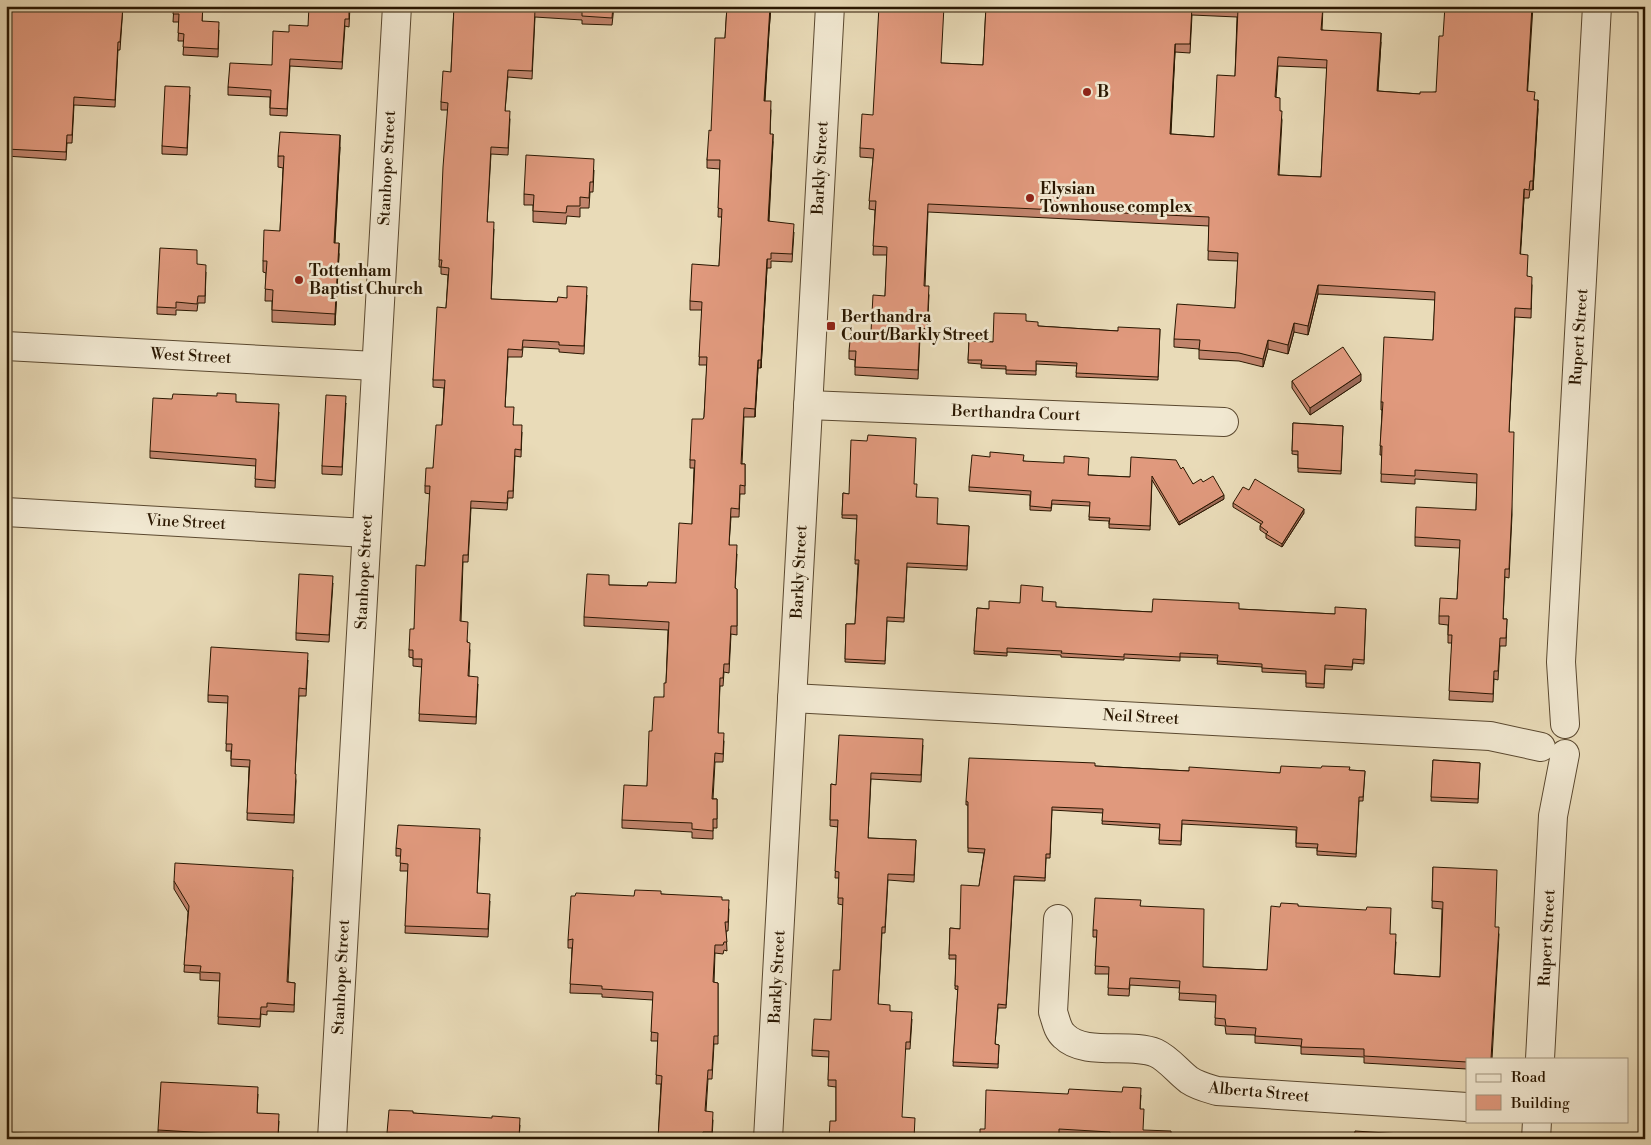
<svg xmlns="http://www.w3.org/2000/svg" width="1651" height="1145" font-family="'Libre Bodoni',serif">
<rect width="100%" height="100%" fill="#e9dbb8"/>
<filter id="stains"><feTurbulence type="fractalNoise" baseFrequency=".004" numOctaves="4"/><feColorMatrix values="0 0 0 0 .2 0 0 0 0 .09 0 0 0 0 .02 0 0 0 .5 -.17"/></filter>
<radialGradient id="worn" r=".72"><stop offset=".6" stop-color="#630" stop-opacity="0"/><stop offset="1" stop-color="#630" stop-opacity=".3"/></radialGradient>
<polygon fill="#b8c08e" stroke="#716c48" points="6,1132 64,1136 64,1139 6,1139"/>
<g fill="none" stroke-linecap="round" stroke-linejoin="round">
<defs>
<g id="minor">
<polyline points="6,346 375,366"/>
<polyline points="808,405 1224,422"/>
<polyline points="6,512 366,533"/>
<polyline points="792,698 1490,736 1541,747"/>
<polyline points="1565,724 1561,662 1597,6"/>
<path d="M1058,919L1053,1012C1056,1020 1057,1030 1064,1036C1085,1057 1130,1042 1156,1053C1169,1059 1178,1072 1189,1080C1198,1086 1207,1088 1217,1091L1467,1107"/>
<polyline points="1540,1059 1553,816 1565,754"/>
<polyline points="332,1139 397,6"/>
<polyline points="768,1139 830,6"/>
<polyline points="1536,1139 1537,1121"/>
</g>
</defs>
<use href="#minor" stroke="#5a482f" stroke-width="30"/>
<use href="#minor" stroke="#f1e8d1" stroke-width="28"/>
</g>
<g fill="#c1846c" stroke="#2a1701" fill-rule="evenodd">
<polygon points="6,6 123,6 120,50 118,50 115,107 74,105 72,143 67,143 66,160 6,156"/>
<polygon points="174,6 203,6 202,21 219,30 218,57 183,55 184,41 178,41 179,22 173,22"/>
<polygon points="350,6 349,27 345,26 342,69 290,66 287,116 270,115 270,97 228,95 228,87 272,65 289,32 308,26"/>
<polygon points="454,6 614,6 612,25 582,24 582,20 535,17 532,79 508,77 505,111 510,119 508,155 491,154 487,222 494,229 491,299 557,302 567,298 587,295 584,354 559,352 559,349 523,347 522,357 508,357 505,407 513,425 522,432 521,457 515,456 513,498 508,498 507,510 471,508 468,562 463,562 461,621 470,650 469,676 478,684 476,724 419,721 422,667 413,666 413,658 409,657 409,650 414,629 425,566 430,494 425,493 425,486 433,468 442,425 444,388 433,387 433,380 446,308 448,275 441,274 441,267 439,267 448,110 441,110 441,102 451,72"/>
<polygon points="727,6 775,6 775,8 771,7 769,31 765,101 771,110 770,134 773,142 769,221 794,232 792,262 771,261 771,268 767,268 761,368 758,368 755,417 744,417 742,464 745,464 745,494 740,494 739,517 731,517 729,545 737,554 735,588 737,589 737,635 731,634 729,673 724,672 723,686 720,686 718,733 724,741 723,762 715,762 713,799 717,799 717,828 713,828 713,839 692,838 692,832 622,828 622,820 647,786 652,731 664,697 666,683 668,630 584,626 584,617 609,585 647,586 676,583 692,524 694,468 690,468 690,460 704,417 707,365 699,365 702,310 690,310 690,301 719,266 722,217 718,217 720,169 707,168 707,160 725,38"/>
<path d="M986,6H1323L1322,30L1381,42L1378,91L1420,94L1436,92L1528,91L1535,100L1538,109L1533,190H1530L1529,198H1524L1520,254L1527,276L1532,285L1531,318L1515,317L1509,432L1512,515L1509,578L1505,577L1503,619H1507L1506,646H1500L1498,680L1494,679L1493,702L1449,700L1452,643H1448V625L1439,624V616L1457,599L1460,548L1415,546V537L1476,510L1477,483L1415,479V484L1381,482L1382,455H1380L1382,410H1381V402L1433,340L1435,300L1318,294L1308,335L1294,332L1288,354L1268,349L1263,367L1239,361L1199,359V349L1174,347V339L1235,308L1238,261L1208,260L1209,226L928,212L925,286L929,295L927,337H920L918,379L855,375V360L849,359V351L871,332L885,296L887,255H873L875,210L869,209L873,158L860,157V148L873,115L941,63L983,65ZM1192,15L1237,17L1235,76L1214,137L1171,134L1175,52L1190,53ZM1278,66L1327,68L1321,177L1279,175L1282,120L1280,111L1276,97Z"/>
<polygon points="190,95 187,155 162,154 162,146"/>
<polygon points="340,147 335,243 339,254 335,325 272,322 272,301 265,301 266,273 263,272 263,261 280,231 283,168 278,167 278,156"/>
<polygon points="594,170 593,192 590,192 589,208 580,208 580,217 567,216 566,224 533,222 533,205 524,205 524,194"/>
<polygon points="197,264 206,272 205,303 198,303 197,311 176,310 176,315 157,314 157,307"/>
<polygon points="1026,321 1038,326 1118,331 1160,329 1158,380 1076,377 1077,366 1036,364 1036,375 1006,374 1006,369 981,368 981,364 968,363 969,341 993,342"/>
<polygon points="1292,381 1361,381 1310,415 1292,388"/>
<polygon points="236,402 279,412 275,488 255,487 256,466 150,458 150,451"/>
<polygon points="346,403 342,475 322,474 322,466"/>
<polygon points="1293,423 1343,426 1341,474 1298,472 1298,455 1292,454"/>
<polygon points="990,457 1024,461 1088,475 1130,477 1181,469 1193,484 1203,482 1224,499 1179,525 1152,480 1150,530 1109,528 1109,521 1089,520 1090,506 1052,504 1051,511 1030,510 1030,495 969,491 969,487"/>
<polygon points="914,484 916,497 937,524 969,526 967,570 907,567 904,622 887,621 885,664 845,662 846,624 855,624 858,564 855,564 857,519 842,518 843,493 849,494"/>
<polygon points="1249,490 1304,513 1282,547 1266,538 1266,534 1260,530 1260,526 1261,524 1233,507 1233,503"/>
<polygon points="333,583 329,642 296,640 296,633"/>
<polygon points="1042,601 1056,607 1152,612 1239,609 1335,614 1366,609 1364,664 1353,663 1352,670 1325,669 1324,688 1306,687 1306,674 1262,672 1262,667 1217,664 1218,658 1180,657 1180,661 1124,658 1124,660 1061,657 1061,655 1007,652 1007,656 974,654 977,608 989,609 1020,603"/>
<polygon points="308,660 306,696 299,696 295,774 296,781 294,823 247,820 249,767 231,766 231,751 226,751 228,703 208,702 208,695"/>
<polygon points="923,745 921,782 871,779 868,838 916,840 914,882 888,880 885,933 882,933 878,1004 890,1011 912,1019 910,1049 906,1049 836,1121 836,1087 828,1086 829,1057 812,1056 812,1050 831,1020 840,970 843,905 838,904 839,878 835,878 838,827 830,826 831,784 836,785"/>
<polygon points="1433,760 1480,763 1478,803 1431,801"/>
<polygon points="1095,766 1189,771 1280,773 1349,770 1365,771 1363,801 1359,801 1356,857 1317,855 1317,848 1296,847 1296,830 1182,824 1181,845 1159,844 1160,828 1102,824 1103,813 1052,810 1050,858 1046,858 1045,881 1014,880 1006,1008 998,1008 995,1044 999,1045 998,1068 953,1066 958,990 955,989 956,959 949,959 950,928 960,929 979,886 984,853 968,852 968,805 966,805 966,801"/>
<polygon points="480,837 477,893 490,901 488,937 405,933 408,871 400,871 401,856 396,856 396,848"/>
<polygon points="1433,867 1495,927 1499,934 1492,1059 1467,1059 1467,1069 1364,1063 1364,1057 1301,1054 1301,1046 1255,1043 1255,1035 1226,1034 1225,1026 1215,1025 1216,1002 1179,1000 1180,988 1130,985 1129,996 1108,995 1109,974 1095,974 1097,937 1093,937 1093,930 1141,906 1203,967 1267,970 1280,907 1298,906 1390,934 1396,942 1394,974 1440,977 1442,909 1432,908"/>
<polygon points="293,877 288,982 295,983 294,1012 267,1011 267,1015 261,1014 260,1027 218,1024 220,981 200,980 200,973 184,972 188,912 174,889 174,881"/>
<polygon points="661,894 722,900 729,909 728,931 726,931 727,951 724,950 723,954 715,953 714,983 718,983 718,1044 714,1044 712,1079 708,1079 706,1111 713,1120 712,1139 658,1139 661,1084 656,1084 658,1041 651,1041 653,1000 602,997 602,994 570,993 572,948 568,948 568,940 634,896"/>
<polygon points="258,1094 257,1113 279,1121 278,1139 176,1139 158,1138 158,1130"/>
<polygon points="1068,1094 1141,1095 1140,1109 1110,1138 1059,1135 985,1129"/>
<polygon points="413,1113 520,1125 519,1139 387,1139 387,1133"/>
</g>
<g fill="#9d6b58" stroke="#2a1701">
<polygon points="770,6 771,6 769,31 764,109 769,23"/>
<polygon points="1532,6 1533,6 1527,100 1527,91"/>
<polygon points="1381,33 1381,42 1377,100 1377,91"/>
<polygon points="1175,44 1175,52 1170,143 1170,134"/>
<polygon points="1538,100 1538,109 1533,190 1533,181"/>
<polygon points="773,134 773,142 768,230 768,221"/>
<polygon points="340,135 340,147 334,254 334,243"/>
<polygon points="1524,189 1524,198 1520,263 1520,254"/>
<polygon points="339,243 339,254 335,325 335,314"/>
<polygon points="767,259 767,268 761,368 761,360"/>
<polygon points="1318,285 1318,294 1308,335 1308,326"/>
<polygon points="1294,323 1294,332 1288,354 1288,345"/>
<polygon points="1268,340 1268,349 1263,367 1263,359"/>
<polygon points="758,360 758,368 755,417 755,409"/>
<polygon points="1361,374 1361,381 1310,415 1310,408"/>
<polygon points="1224,495 1224,499 1179,525 1179,522"/>
<polygon points="1304,509 1304,513 1282,547 1282,544"/>
</g>
<g fill="#e0997d" stroke="#2a1701" fill-rule="evenodd">
<polygon points="6,6 123,6 120,42 118,42 115,100 74,97 72,135 67,135 66,152 6,149"/>
<polygon points="174,6 203,6 202,21 219,22 218,49 183,47 184,34 178,33 179,14 173,14"/>
<polygon points="309,6 349,6 349,19 345,19 342,62 290,59 287,109 270,108 271,90 228,87 230,63 272,65 273,31 289,32 289,25 308,26"/>
<polygon points="454,6 613,6 612,18 582,16 582,12 535,10 532,71 508,70 505,111 510,111 508,148 491,147 487,222 494,222 491,299 557,302 558,297 567,298 567,286 587,287 584,346 559,345 559,342 523,340 522,350 508,349 505,407 514,407 513,425 522,425 521,450 515,449 513,491 508,491 507,503 471,501 468,555 463,555 460,621 468,622 467,642 470,643 468,676 478,677 476,717 419,714 422,659 413,659 413,650 409,650 410,629 414,629 416,565 425,566 430,486 425,486 426,468 433,468 436,425 442,425 445,380 433,380 437,307 446,308 449,268 441,267 442,260 439,260 443,167 448,103 441,102 443,71 451,72"/>
<polygon points="727,6 770,6 769,23 764,101 771,101 770,134 773,134 768,221 794,224 792,254 771,253 771,259 767,259 761,360 758,360 755,409 744,408 741,464 745,464 745,486 740,485 739,509 731,508 729,545 737,545 735,588 737,589 737,626 731,626 729,664 724,664 723,678 720,678 718,733 724,733 723,754 715,753 712,799 717,799 717,819 713,819 713,831 692,829 692,823 622,820 624,785 647,786 649,731 652,731 654,697 664,697 664,683 666,683 669,622 584,617 587,574 609,575 609,585 647,586 648,582 676,583 679,523 692,524 695,460 690,460 692,419 703,419 704,417 707,357 699,357 702,302 690,301 692,264 719,266 722,209 718,208 720,160 707,160 709,130 711,131 715,38 725,38"/>
<path d="M879,6H944L941,63L983,65L986,6H1323L1321,30L1381,33L1377,91L1420,94V92H1436L1439,36H1443L1445,6H1532L1527,91L1535,92L1534,100H1538L1533,181H1530L1529,190L1524,189L1520,254L1528,255L1527,276L1532,277L1531,309L1515,308L1509,432H1514L1512,507L1509,569H1505L1503,619H1507L1506,638H1500L1498,671H1494L1493,694L1449,691L1452,635H1448L1449,616H1439L1440,598L1457,599L1460,540L1415,537L1416,507L1476,510L1477,474L1415,470V476L1381,474L1382,446H1380L1383,402H1381L1384,337L1433,340L1435,292L1318,285L1308,326L1294,323L1288,345L1268,340L1263,359L1239,353L1199,350L1200,340L1174,339L1177,304L1235,308L1238,253L1208,251L1209,217L928,204L924,286H929L927,329L920,328L918,370L855,367L856,351H849L851,331L871,332L873,295L885,296L887,247L873,246L876,201H869L874,149L860,148L862,114L873,115ZM1192,6L1238,9L1235,76L1217,75L1214,137L1170,134L1175,44H1190ZM1278,57L1327,60L1321,177L1278,175L1282,111H1280V98L1275,97Z"/>
<polygon points="165,86 190,87 187,148 162,146"/>
<polygon points="280,132 340,135 334,243 339,243 335,314 272,310 273,290 265,289 267,261 263,261 264,230 280,231 284,156 278,156"/>
<polygon points="526,155 594,159 593,182 590,182 589,198 580,197 580,206 567,206 566,213 533,211 534,195 524,194"/>
<polygon points="160,248 197,250 197,264 206,265 205,296 198,296 197,304 176,302 176,308 157,307"/>
<polygon points="994,313 1026,314 1026,321 1038,322 1038,326 1118,331 1118,327 1160,329 1158,377 1076,373 1077,363 1036,361 1036,371 1006,370 1006,366 981,365 982,360 968,360 969,341 993,342"/>
<polygon points="1343,347 1361,374 1310,408 1292,381"/>
<polygon points="217,393 236,394 236,402 279,404 275,481 255,479 256,459 150,451 153,398 172,399 173,394 217,396"/>
<polygon points="326,395 346,396 342,467 322,466"/>
<polygon points="1293,423 1343,426 1341,471 1298,468 1298,451 1292,451"/>
<polygon points="868,435 916,438 914,484 917,484 916,497 938,498 937,524 969,526 967,566 907,563 904,618 887,617 885,661 845,659 846,624 855,624 859,560 855,560 857,515 842,515 843,493 849,494 851,440 867,441"/>
<polygon points="990,452 1024,455 1023,461 1064,463 1064,456 1089,458 1088,475 1130,477 1131,457 1176,460 1181,469 1183,467 1193,484 1201,479 1203,482 1213,476 1224,495 1179,522 1152,476 1150,526 1109,524 1110,518 1089,517 1090,502 1052,500 1051,508 1030,506 1031,491 969,487 972,455 990,457"/>
<polygon points="1255,479 1304,509 1282,544 1266,534 1268,532 1260,526 1263,522 1233,503 1243,487 1249,490"/>
<polygon points="299,574 333,576 329,635 296,633"/>
<polygon points="1021,585 1043,587 1042,601 1056,602 1056,607 1152,612 1153,599 1239,603 1239,609 1335,614 1335,607 1366,609 1364,660 1353,659 1352,667 1325,665 1324,684 1306,683 1306,671 1262,668 1262,664 1217,661 1218,655 1180,653 1180,657 1124,654 1124,657 1061,653 1062,651 1007,648 1007,653 974,651 977,608 989,609 989,601 1020,603"/>
<polygon points="211,647 308,653 306,689 299,688 295,774 296,774 294,815 247,813 250,760 231,759 232,744 226,744 228,696 208,695"/>
<polygon points="839,735 923,739 921,775 871,773 868,838 916,840 914,875 888,874 885,927 882,927 878,1004 890,1005 890,1011 912,1012 910,1042 906,1042 902,1117 915,1118 914,1139 829,1139 830,1121 836,1121 836,1080 828,1080 829,1051 812,1050 814,1019 831,1020 833,970 840,970 843,898 838,898 839,872 835,871 838,820 830,820 831,784 836,785"/>
<polygon points="969,758 1095,763 1095,766 1189,771 1189,767 1280,773 1281,766 1321,768 1322,766 1350,767 1349,770 1365,771 1363,797 1359,797 1356,854 1317,851 1318,844 1296,843 1297,827 1182,820 1181,841 1159,840 1160,824 1102,821 1103,809 1052,807 1050,854 1046,854 1045,878 1014,876 1006,1005 998,1004 995,1044 999,1045 998,1064 953,1062 958,986 955,986 956,955 949,955 950,928 960,929 961,885 979,886 985,849 968,848 968,802 966,801"/>
<polygon points="1433,760 1480,763 1478,799 1431,797"/>
<polygon points="398,825 480,829 477,893 490,894 488,929 405,926 408,864 400,863 401,849 396,848"/>
<polygon points="175,863 293,870 287,982 295,983 294,1005 267,1003 267,1007 261,1007 260,1019 218,1017 220,973 200,972 201,966 184,965 189,906 174,881"/>
<polygon points="1433,867 1497,870 1495,927 1499,927 1491,1059 1467,1059 1467,1062 1364,1056 1364,1049 1301,1047 1302,1039 1255,1036 1256,1028 1226,1026 1225,1019 1215,1018 1216,995 1179,993 1180,981 1130,978 1129,989 1108,988 1109,967 1095,966 1097,930 1093,930 1095,898 1141,900 1140,906 1204,909 1203,967 1267,970 1271,906 1280,907 1281,903 1298,904 1298,906 1366,910 1367,907 1391,908 1390,934 1396,934 1394,974 1440,977 1443,902 1432,901"/>
<polygon points="635,890 661,891 661,894 722,897 722,900 729,900 728,922 725,922 727,942 724,942 723,945 715,945 713,982 718,983 718,1036 714,1036 712,1070 708,1070 705,1111 713,1112 712,1132 703,1132 702,1139 658,1139 662,1076 656,1075 658,1033 651,1032 653,992 602,989 602,986 570,984 573,939 568,940 571,896 575,896 576,893 634,896"/>
<polygon points="161,1082 258,1087 257,1113 279,1114 278,1137 158,1130"/>
<polygon points="1123,1087 1141,1088 1140,1109 1144,1109 1143,1130 1171,1131 1171,1136 1215,1139 1110,1139 1110,1132 1059,1129 1059,1139 980,1139 980,1129 985,1129 986,1090 1068,1094 1069,1089 1122,1092"/>
<polygon points="389,1110 413,1111 413,1113 492,1118 492,1116 520,1118 519,1139 412,1139 412,1134 387,1133"/>
<polygon points="1355,1131 1463,1138 1463,1139 1354,1139"/>
<polygon points="1251,1135 1285,1137 1285,1139 1250,1139"/>
</g>
<g fill="#8f2418" stroke="#f1e8d1" stroke-width="2">
<circle cx="1087" cy="92" r="5"/>
<circle cx="1030" cy="198" r="5"/>
<circle cx="299" cy="280" r="5"/>
<rect x="826" y="321" width="10" height="10" rx="2.5"/>
</g>
<g text-anchor="middle" dominant-baseline="central" stroke-width="5" stroke-linejoin="round" paint-order="stroke">
<g font-size="16" font-weight="bold" fill="#2a1701" stroke="#f1e8d1" text-anchor="start">
<text x="1097" y="92">B</text>
<text x="1040" y="189">Elysian<tspan x="1040" dy="18">Townhouse complex</tspan></text>
<text x="309" y="271">Tottenham<tspan x="309" dy="18">Baptist Church</tspan></text>
<text x="841" y="317">Berthandra<tspan x="841" dy="18">Court/Barkly Street</tspan></text>
</g>
<g font-size="16" fill="#2a1701" stroke="#f1e8d1">
<text transform="translate(387 168) rotate(-87)">Stanhope Street</text>
<text transform="translate(820 168) rotate(-87)">Barkly Street</text>
<text transform="translate(1579 337) rotate(-86)">Rupert Street</text>
<text transform="translate(191 356) rotate(3)">West Street</text>
<text transform="translate(1016 413) rotate(2)">Berthandra Court</text>
<text transform="translate(186 522) rotate(3)">Vine Street</text>
<text transform="translate(364 572) rotate(-87)">Stanhope Street</text>
<text transform="translate(799 572) rotate(-87)">Barkly Street</text>
<text transform="translate(1141 717) rotate(3)">Neil Street</text>
<text transform="translate(1547 938) rotate(-87)">Rupert Street</text>
<text transform="translate(341 977) rotate(-87)">Stanhope Street</text>
<text transform="translate(777 977) rotate(-87)">Barkly Street</text>
<text transform="translate(1259 1092) rotate(5)">Alberta Street</text>
</g>
</g>
<rect width="1651" height="1145" fill="none" stroke="#e9dbb8" stroke-width="25"/>
<rect x="8" y="8" width="1636" height="1130" fill="none" stroke="#2a1701" stroke-width="2.5"/>
<rect x="12" y="12" width="1626" height="1120" fill="none" stroke="#2a1701"/>
<rect x="1466" y="1058" width="162" height="65" fill="#f1e8d1" stroke="#a1947e"/>
<rect x="1476" y="1074" width="25" height="8" fill="#f1e8d1" stroke="#a1947e"/>
<text x="1511" y="1082" font-size="15" fill="#2a1701">Road</text>
<rect x="1476" y="1095" width="25" height="15" fill="#e0997d" stroke="#a1947e"/>
<text x="1511" y="1108" font-size="15" fill="#2a1701">Building</text>
<rect width="100%" height="100%" filter="url(#stains)"/>
<rect width="100%" height="100%" fill="url(#worn)"/>
</svg>
